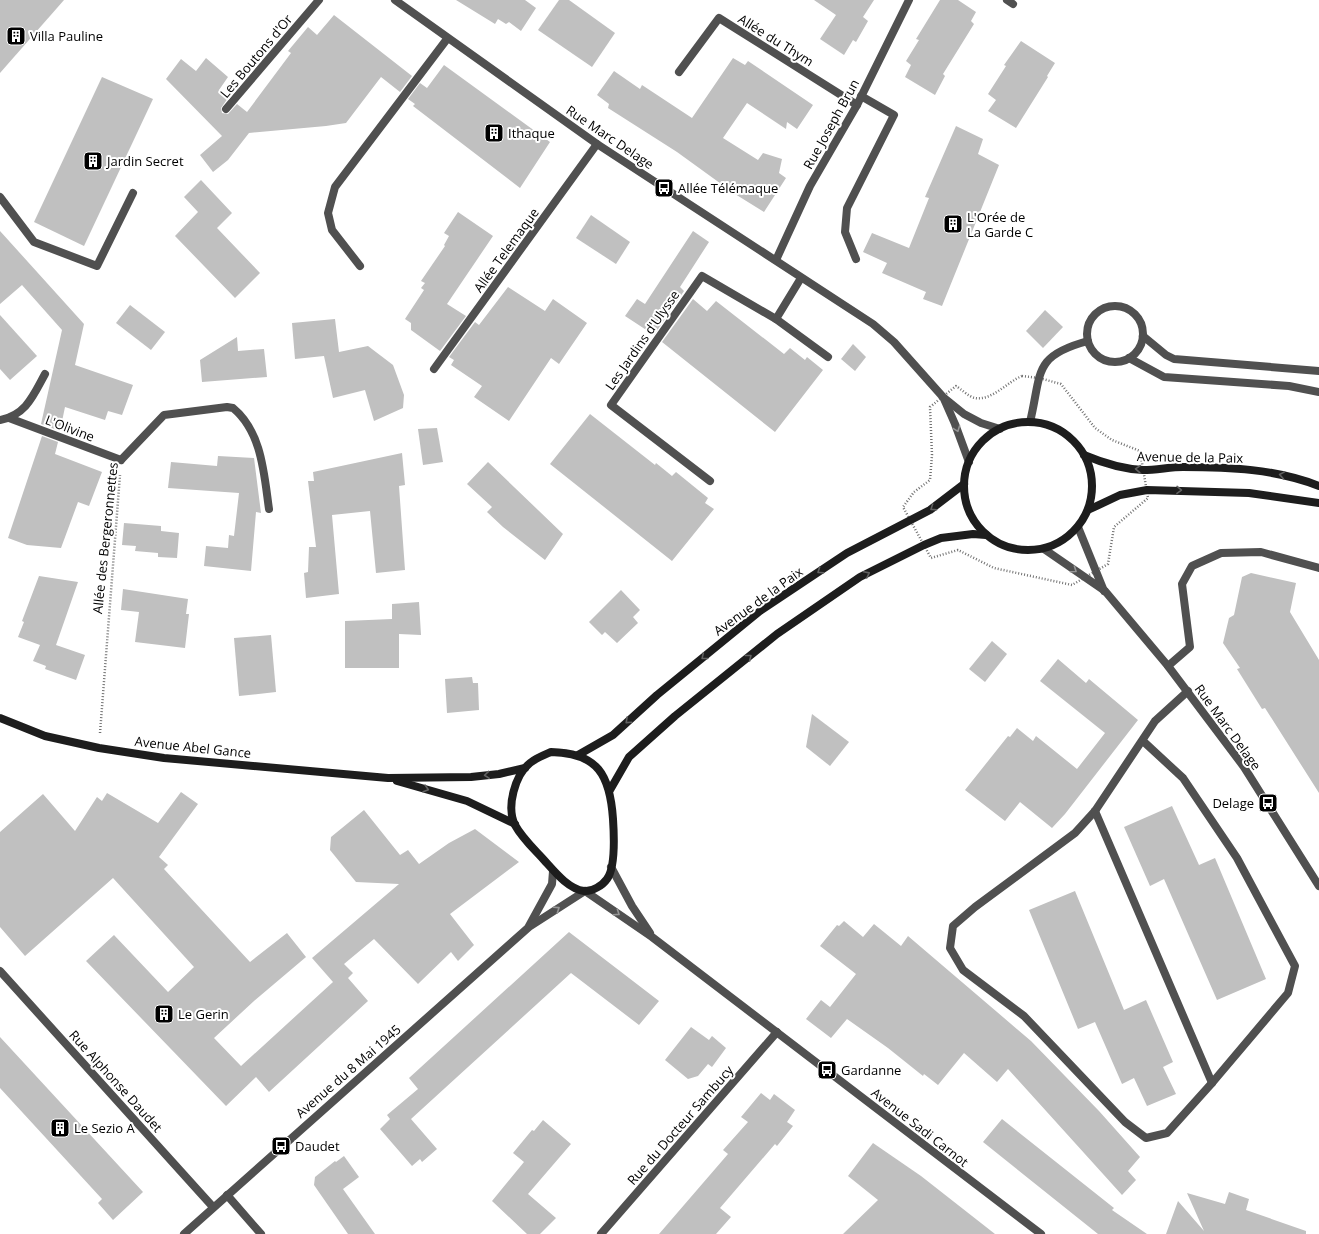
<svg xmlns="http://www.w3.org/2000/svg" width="1319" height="1234" font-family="'Open Sans',sans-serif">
<rect width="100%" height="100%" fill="#fff"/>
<g fill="#c0c0c0">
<polygon points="0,0 64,0 0,73"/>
<polygon points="456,0 525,0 536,8 521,31 509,22 506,24 498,19 495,24"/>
<polygon points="559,0 569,0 615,33 592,67 538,30"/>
<polygon points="814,0 874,0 863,17 868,21 856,42 853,40 844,55 820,39 836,15"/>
<polygon points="940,0 958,0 976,12 971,21 974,24 943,74 945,76 935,95 905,77 911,65 906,61 919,40 916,39"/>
<polygon points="334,15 412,76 400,92 381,77 346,123 326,126 249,133 228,160 213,172 200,155 222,136 166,79 181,59 196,71 206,58 228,77 219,90 228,98 221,108 222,113 228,114 237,104 247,112 291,53 288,51 308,27 317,35"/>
<polygon points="1021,41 1055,63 1047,76 1048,77 1016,128 988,111 996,100 988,94 1006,66 1004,65"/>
<polygon points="733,58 745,65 748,61 813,105 797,129 787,122 786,129 747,103 723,138 758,160 763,153 782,159 779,173 786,178 764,212 735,194 677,152 608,108 609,104 597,95 614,71 640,89 642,85 692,118"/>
<polygon points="444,65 550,142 520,188 413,106 415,104 408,99 420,83 427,88"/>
<polygon points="102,77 153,99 84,246 34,222"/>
<polygon points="956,126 983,139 978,154 999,165 942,306 923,299 926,292 882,273 887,263 863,252 872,233 909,248 929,198 925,197"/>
<polygon points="201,180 232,213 217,228 260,273 235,298 175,236 198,212 184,197"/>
<polygon points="458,212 493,236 447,304 466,316 440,351 411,330 411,323 405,319 424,290 421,288 425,283 421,281 445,246 444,245 449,236 444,233"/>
<polygon points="591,215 630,242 616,264 576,238"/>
<polygon points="0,231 84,324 75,365 133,385 122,415 108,411 105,420 65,407 60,431 41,424 62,330 22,285 0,304"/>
<polygon points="693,231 709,242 680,287 684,291 654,335 625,316 637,299 645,304"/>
<polygon points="508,287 545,311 553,299 587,323 559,364 551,358 509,421 474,397 482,386 451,365 454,360 449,357 475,322 479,325"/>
<polygon points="693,299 707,311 716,301 784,354 790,348 805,360 807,357 823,370 775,432 662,342"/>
<polygon points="130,305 165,332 151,350 116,323"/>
<polygon points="1045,310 1063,327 1043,348 1026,331"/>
<polygon points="0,315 37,356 10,380 0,369"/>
<polygon points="335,319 339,352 368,346 393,365 404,395 403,408 374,421 365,390 333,398 324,356 295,359 292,323"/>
<polygon points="237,337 238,351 264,349 267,377 202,382 200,360"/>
<polygon points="853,344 866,357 855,371 841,359"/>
<polygon points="590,414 655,465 656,463 672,476 676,472 708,498 705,503 714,509 672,561 550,464"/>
<polygon points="437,428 443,462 423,465 418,429"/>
<polygon points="42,436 58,442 55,454 102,472 89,506 78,502 61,548 27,545 8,538"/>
<polygon points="402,453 405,485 399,486 405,570 376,573 370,511 332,515 339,594 306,598 304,573 308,572 309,547 316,547 308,481 314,481 313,472"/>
<polygon points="218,456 254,458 261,513 256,512 251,571 204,566 206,546 228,548 229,535 234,536 239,493 168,488 171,462 217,466"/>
<polygon points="488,462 563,534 545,560 503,527 487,512 492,507 467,484"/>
<polygon points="124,523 161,526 161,531 179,533 177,558 158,557 158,553 135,551 136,546 122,545"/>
<polygon points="1251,573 1296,583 1290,612 1319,660 1319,793 1265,708 1262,709 1237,669 1240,668 1223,643 1229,618 1234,615 1242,577"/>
<polygon points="39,576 78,582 56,645 85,655 76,680 45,669 46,666 33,661 40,645 18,637 24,622 22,621"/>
<polygon points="123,589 188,599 186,614 189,614 185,648 135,642 139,612 121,610"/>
<polygon points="621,590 640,610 633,617 638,623 617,643 605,632 602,635 589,622"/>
<polygon points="419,602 421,635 399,634 399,668 345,668 345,621 392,619 392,604"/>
<polygon points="271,635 276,692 239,696 234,638"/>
<polygon points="992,641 1007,654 985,682 969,669"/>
<polygon points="1058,659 1086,683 1089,679 1138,720 1065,814 1052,828 1020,802 1005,821 965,790 1008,736 1010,737 1017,728 1033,741 1036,736 1077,769 1105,733 1040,681"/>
<polygon points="472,677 473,683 478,683 479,710 447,713 445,679"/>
<polygon points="812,714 849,742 830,766 806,747"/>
<polygon points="181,792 198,804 159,857 168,865 164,869 250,962 287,933 306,957 254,1001 214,1038 241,1066 333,982 312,958 399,884 356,882 330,850 331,837 364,810 400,855 408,850 419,864 449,843 475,829 519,862 450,914 474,945 458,961 451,952 418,984 374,939 344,964 353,973 348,978 368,1001 269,1092 256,1077 226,1106 86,961 114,935 168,992 194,967 113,878 25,956 0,927 0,832 43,794 75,831 97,797 102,801 107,793 158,823"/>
<polygon points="1172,806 1199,865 1215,858 1266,979 1217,1000 1164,879 1150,886 1124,827"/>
<polygon points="1075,891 1124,1010 1146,1000 1173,1062 1163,1067 1176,1094 1147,1106 1134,1078 1122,1084 1095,1022 1078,1029 1029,910"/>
<polygon points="844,921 863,937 874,924 901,946 908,936 1031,1041 1099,1111 1140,1157 1128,1171 1136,1180 1122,1195 1008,1069 997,1082 964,1053 938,1085 924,1074 923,1076 888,1048 847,1019 831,1038 806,1019 821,1000 830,1007 856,974 820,946 837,925 839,926"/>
<polygon points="569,932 659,1001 639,1025 571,973 411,1119 437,1149 422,1162 420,1159 412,1166 380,1129 390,1119 387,1115 418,1089 409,1078"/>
<polygon points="691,1027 709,1040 712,1036 726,1048 712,1067 708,1064 698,1076 688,1079 665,1060"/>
<polygon points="0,1037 143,1192 113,1220 98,1203 102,1199 0,1088"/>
<polygon points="761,1093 770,1100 774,1094 795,1110 787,1122 793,1126 777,1146 775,1144 720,1208 731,1217 716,1234 659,1234 728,1154 723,1150 748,1122 741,1117"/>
<polygon points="1002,1119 1114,1208 1112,1210 1147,1234 1098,1234 983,1142"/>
<polygon points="543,1120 571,1144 528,1194 556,1218 540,1234 527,1234 492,1201 524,1162 513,1153 532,1130 534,1131"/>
<polygon points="873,1143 921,1176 995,1234 843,1234 878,1200 848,1176"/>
<polygon points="344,1156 359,1177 343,1189 375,1234 348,1234 314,1185 315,1177 335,1161 336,1162"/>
<polygon points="1229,1192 1249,1199 1246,1210 1306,1231 1306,1234 1166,1234 1178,1201 1204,1231 1187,1193 1225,1204"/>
</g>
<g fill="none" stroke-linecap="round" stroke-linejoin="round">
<g stroke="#727272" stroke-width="2.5" stroke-dasharray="1 2" stroke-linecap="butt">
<path d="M1022,376L1039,378L1061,384L1095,428L1112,440L1140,451L1148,498L1114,527L1108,564L1072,585L994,568L958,550L931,558L903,507L914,492L930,480L932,455L930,407L956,386C961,389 969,397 975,398C992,401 1007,382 1022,376Z"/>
<polyline points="100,733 120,475"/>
</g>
<g stroke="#505050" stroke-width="8">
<polyline points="226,109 319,0"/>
<polyline points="0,197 34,242 97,266 133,193"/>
<polyline points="856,259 845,232 847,208 894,115 861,96"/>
<polyline points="360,266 332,230 328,213 335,187 447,39"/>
<polyline points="801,278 776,319 828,357"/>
<circle cx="1115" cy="334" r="28"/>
<polyline points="1143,336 1166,355 1174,359 1319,371"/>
<polyline points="1129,358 1164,377 1289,386 1319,392"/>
<polyline points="9,418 121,460"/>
<path d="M0,420C26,415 33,396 45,374"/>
<path d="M1030,422C1042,373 1032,356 1088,341"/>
<polyline points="710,481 611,405 702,276 776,319"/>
<polyline points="1168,666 1190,647 1182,584 1192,566 1221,553 1261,552 1319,568"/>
<polyline points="1143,741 1183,778 1237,858 1295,966 1288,993 1212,1083 1167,1133 1146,1138 1125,1122 1024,1016 963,970 950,948 953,926 975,907 1075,833 1095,811 1155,721 1188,691"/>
<polyline points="1095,811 1212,1083"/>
</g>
<g stroke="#505050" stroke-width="8">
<polyline points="1007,0 1013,4"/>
<polyline points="679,72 719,18 857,105"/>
<polyline points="776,260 810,186 857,105 909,0"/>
<polyline points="434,369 597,144"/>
<path d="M121,460L164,415L227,407L233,408C262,432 264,474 269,509"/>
<polyline points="1078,527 1104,591"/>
<polyline points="1044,549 1105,591 1168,666 1244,767 1319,886"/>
<polyline points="529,926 552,884 553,871"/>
<polyline points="0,971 213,1207"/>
<polyline points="227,1195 261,1234"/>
<polyline points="184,1234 529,927 585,891"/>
<polyline points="601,1234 777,1032"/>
</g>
<g stroke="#505050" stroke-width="8">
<polyline points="395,0 597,144 873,324 894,342 943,397 964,414 981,423 1000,429"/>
<polyline points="944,399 955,424 969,462"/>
<polyline points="611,867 632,906 650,933"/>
<polyline points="585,891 652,937 1041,1234"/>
</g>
<g stroke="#1d1d1d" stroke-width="8">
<circle cx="1028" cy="486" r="64"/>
<path d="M1084,455C1103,463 1123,469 1143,470C1157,470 1170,467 1183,467C1229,467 1276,469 1319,486"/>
<polyline points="1088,510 1120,495 1147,490 1249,493 1319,503"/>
<polyline points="0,718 45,736 99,748 164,758 388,778 471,777 499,774 525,768"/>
<path d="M551,752C598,753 610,775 613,819C614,834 616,867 607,879C603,885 592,892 584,891C568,889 554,871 544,860C534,849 522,838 515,825C506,807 515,775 530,763C536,758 544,755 551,752Z"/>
<polyline points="578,755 613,735 657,695 760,611 847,553 930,510 964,484"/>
<polyline points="397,781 467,801 515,824"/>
<polyline points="610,790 629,757 675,716 777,634 860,577 924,545 941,538 973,534 986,535"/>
</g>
</g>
<defs><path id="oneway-chevron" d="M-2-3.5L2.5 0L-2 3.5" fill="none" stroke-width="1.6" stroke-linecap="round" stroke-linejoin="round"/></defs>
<g stroke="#969696">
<use href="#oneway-chevron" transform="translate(957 429) rotate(69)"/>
<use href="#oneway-chevron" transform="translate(1074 570) rotate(35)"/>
<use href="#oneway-chevron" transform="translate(557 909) rotate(-34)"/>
<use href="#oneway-chevron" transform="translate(617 913) rotate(34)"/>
</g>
<g stroke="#616161">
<use href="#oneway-chevron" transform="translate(1138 469) rotate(-176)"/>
<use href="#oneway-chevron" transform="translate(1282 475) rotate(-170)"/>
<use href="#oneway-chevron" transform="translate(1179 490) rotate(1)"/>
<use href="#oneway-chevron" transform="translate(933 508) rotate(146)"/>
<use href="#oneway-chevron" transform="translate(820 571) rotate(146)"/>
<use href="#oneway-chevron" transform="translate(867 574) rotate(-27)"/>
<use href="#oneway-chevron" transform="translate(704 657) rotate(141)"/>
<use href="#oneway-chevron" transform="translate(749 657) rotate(-38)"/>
<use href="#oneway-chevron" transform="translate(628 721) rotate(138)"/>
<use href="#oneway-chevron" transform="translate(487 775) rotate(175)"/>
<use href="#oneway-chevron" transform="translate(426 789) rotate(16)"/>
</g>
<defs>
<symbol id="building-square" viewBox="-11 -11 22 22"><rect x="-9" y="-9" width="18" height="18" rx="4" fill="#000" stroke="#fff"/><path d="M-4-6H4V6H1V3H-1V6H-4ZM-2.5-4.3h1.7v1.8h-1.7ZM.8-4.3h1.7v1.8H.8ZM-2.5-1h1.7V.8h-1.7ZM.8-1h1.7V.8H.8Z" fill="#fff"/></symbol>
<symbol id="bus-square" viewBox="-11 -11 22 22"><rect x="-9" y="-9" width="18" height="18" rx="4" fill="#000" stroke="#fff"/><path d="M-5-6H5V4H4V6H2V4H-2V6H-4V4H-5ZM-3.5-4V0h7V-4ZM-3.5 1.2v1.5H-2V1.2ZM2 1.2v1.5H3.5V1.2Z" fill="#fff"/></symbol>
</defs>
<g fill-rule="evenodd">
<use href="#building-square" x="5" y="25" width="22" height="22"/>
<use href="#building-square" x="483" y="122" width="22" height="22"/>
<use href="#building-square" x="82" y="150" width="22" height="22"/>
<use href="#bus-square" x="653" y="177" width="22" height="22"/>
<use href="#building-square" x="942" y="213" width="22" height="22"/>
<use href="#bus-square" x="1257" y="792" width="22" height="22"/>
<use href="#building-square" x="153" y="1003" width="22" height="22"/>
<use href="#bus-square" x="816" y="1059" width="22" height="22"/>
<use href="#building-square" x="49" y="1117" width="22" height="22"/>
<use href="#bus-square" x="270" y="1135" width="22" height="22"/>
</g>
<g text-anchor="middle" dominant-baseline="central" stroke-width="4" stroke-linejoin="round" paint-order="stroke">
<g font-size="13" fill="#000" stroke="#fff" text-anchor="start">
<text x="30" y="36">Villa Pauline</text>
<text x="508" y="133">Ithaque</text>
<text x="107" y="161">Jardin Secret</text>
<text x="678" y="188">Allée Télémaque</text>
<text x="967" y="217">L'Orée de<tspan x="967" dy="15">La Garde C</tspan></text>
<text x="1254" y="803" text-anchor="end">Delage</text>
<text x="178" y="1014">Le Gerin</text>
<text x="841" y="1070">Gardanne</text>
<text x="74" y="1128">Le Sezio A</text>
<text x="295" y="1146">Daudet</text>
</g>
<g font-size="13" fill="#000" stroke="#fff">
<text transform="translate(776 40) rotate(32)">Allée du Thym</text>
<text transform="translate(256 56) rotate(-50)">Les Boutons d'Or</text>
<text transform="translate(831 124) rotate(-61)">Rue Joseph Brun</text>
<text transform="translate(610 137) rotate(34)">Rue Marc Delage</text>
<text transform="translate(506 250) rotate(-54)">Allée Telemaque</text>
<text transform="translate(642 340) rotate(-55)">Les Jardins d'Ulysse</text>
<text transform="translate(70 428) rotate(21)">L'Olivine</text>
<text transform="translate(1190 457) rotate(1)">Avenue de la Paix</text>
<text transform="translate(105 538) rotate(-84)">Allée des Bergeronnettes</text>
<text transform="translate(758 601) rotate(-36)">Avenue de la Paix</text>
<text transform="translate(1228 727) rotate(54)">Rue Marc Delage</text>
<text transform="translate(193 747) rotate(6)">Avenue Abel Gance</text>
<text transform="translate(348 1071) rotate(-41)">Avenue du 8 Mai 1945</text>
<text transform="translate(116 1081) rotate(48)">Rue Alphonse Daudet</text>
<text transform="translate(680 1125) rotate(-49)">Rue du Docteur Sambucy</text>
<text transform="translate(920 1127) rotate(38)">Avenue Sadi Carnot</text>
</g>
</g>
</svg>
